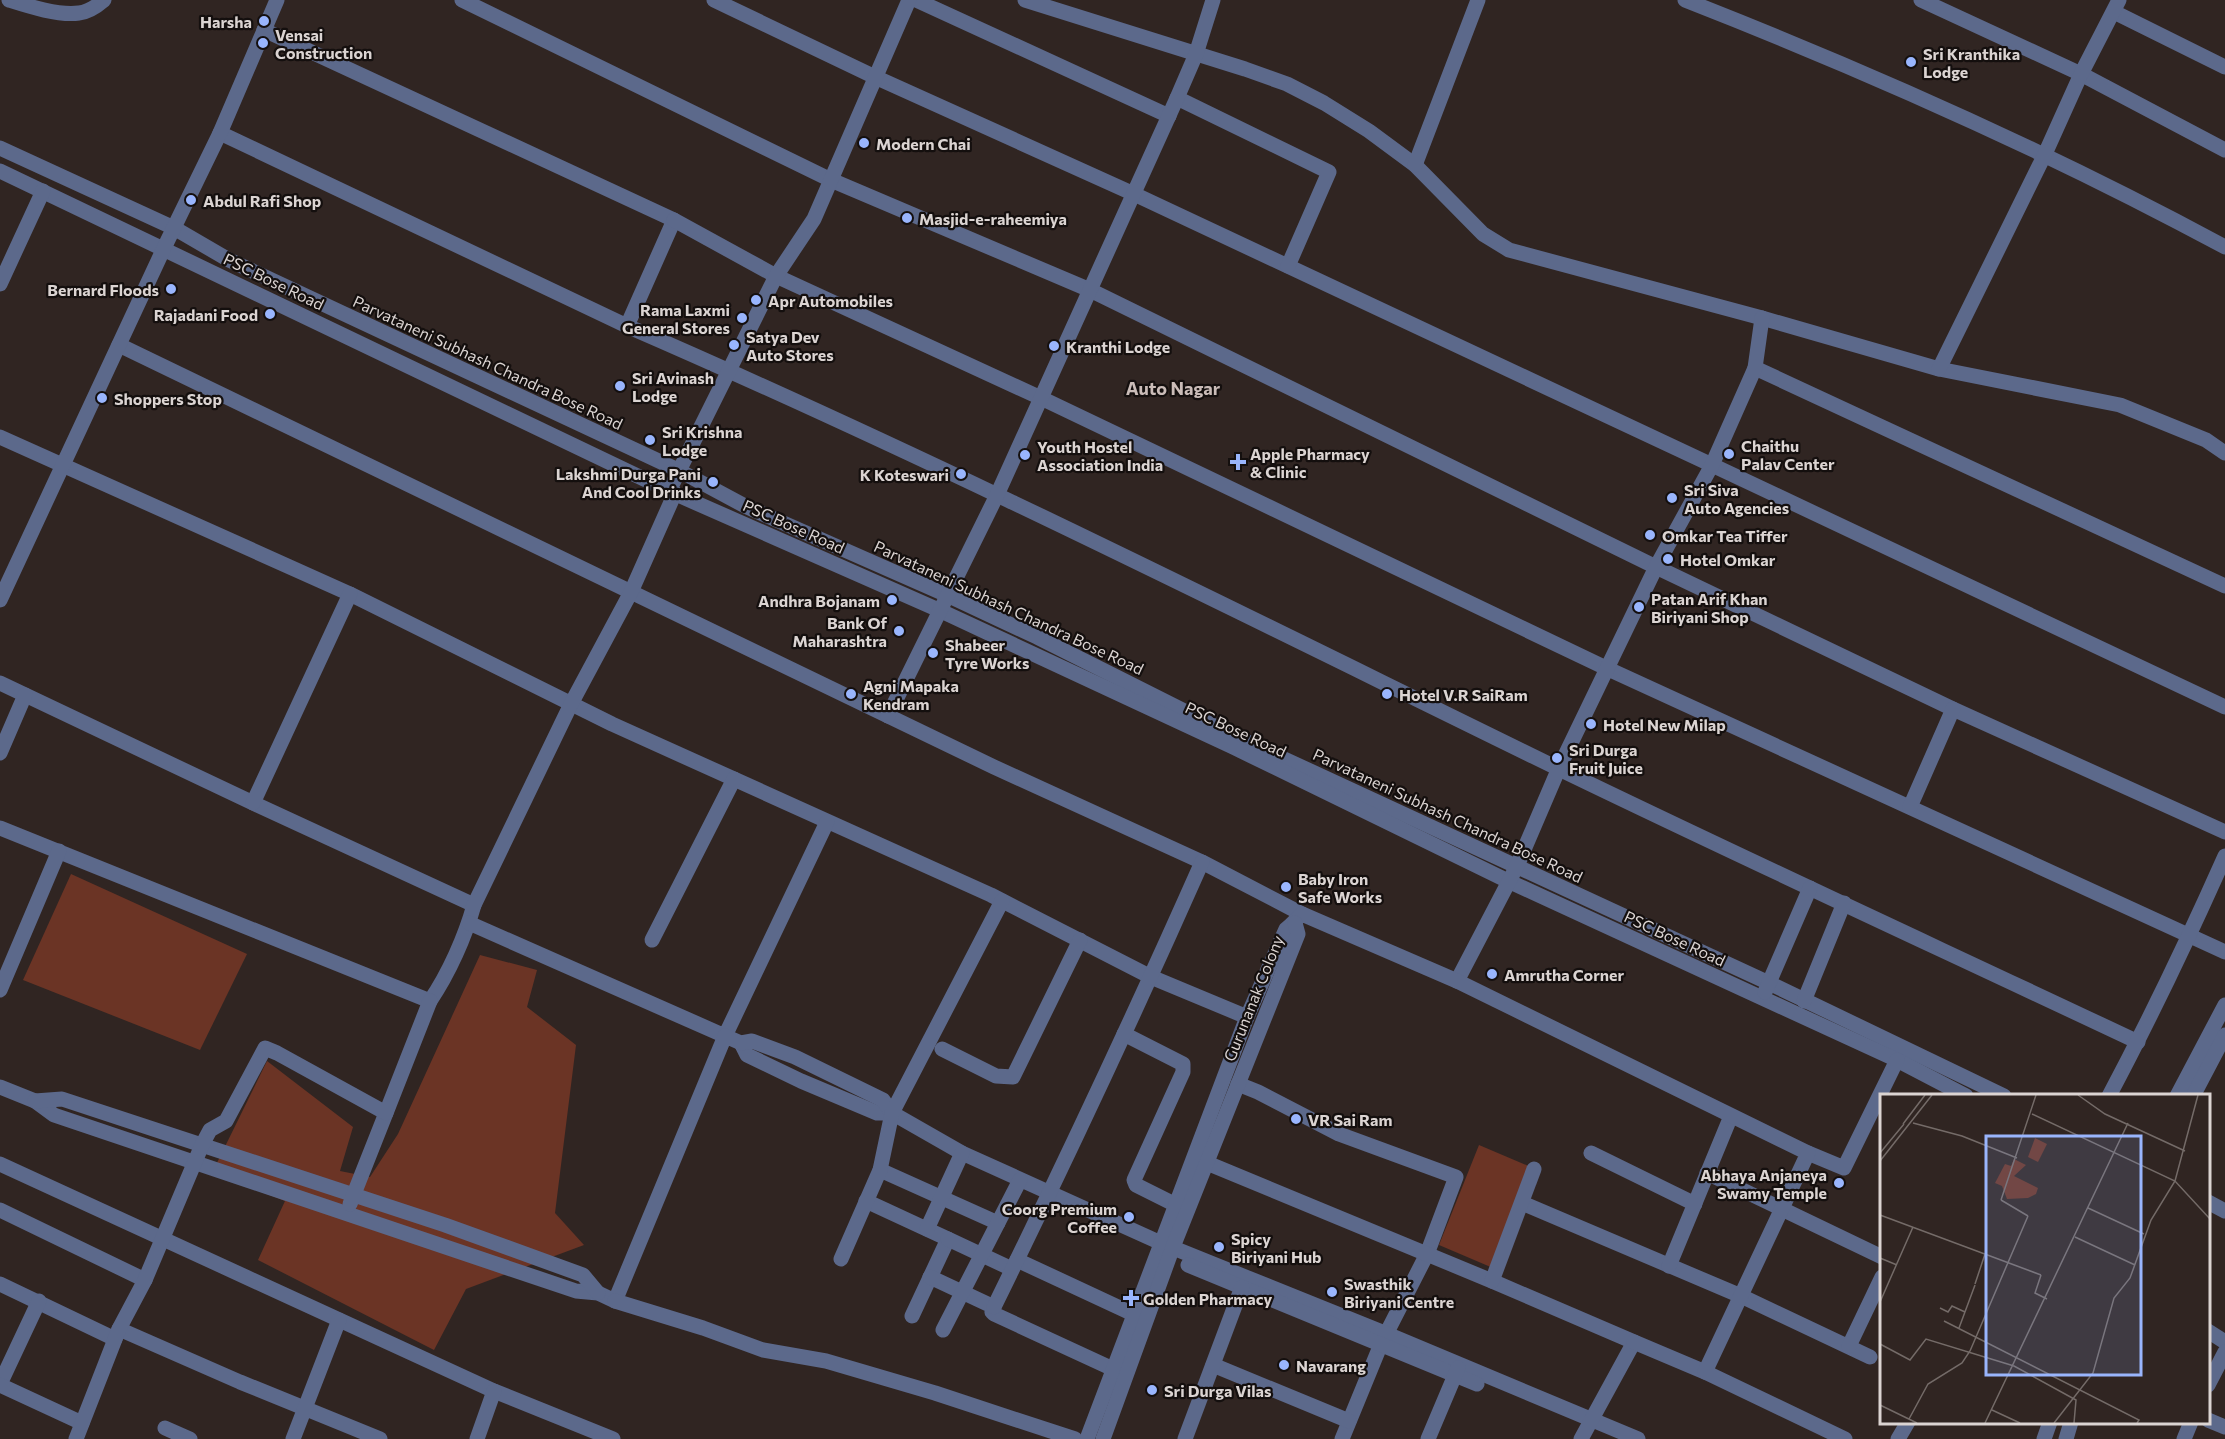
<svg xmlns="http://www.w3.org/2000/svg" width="2225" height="1439" font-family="Commissioner,sans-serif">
<rect width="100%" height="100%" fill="#302522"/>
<g fill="#6b3425">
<polygon points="71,874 247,954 200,1050 23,980"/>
<polygon points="480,955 537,970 527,1007 576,1045 555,1213 584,1245 466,1289 434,1350 258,1260 285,1201 212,1173 267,1061 353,1127 340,1171 370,1177 398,1134"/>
<polygon points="1479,1145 1531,1167 1493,1268 1439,1245"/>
</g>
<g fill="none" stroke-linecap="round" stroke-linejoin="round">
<g stroke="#5c698b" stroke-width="15">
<path d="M9,0C28,6 59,16 79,13C88,12 97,6 104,0"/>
<polyline points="462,0 831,180 1090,290 1656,567 1953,709 2225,832"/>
<polyline points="714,0 875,77 1134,194 1712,465 2225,707"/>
<polyline points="916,0 1169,116"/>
<polyline points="1025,0 1245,69 1287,84 1324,103 1369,131 1415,165 1483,234 1509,250 1762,318 1939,369 2120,405 2206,440 2225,453"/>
<path d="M1685,0C1869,72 2051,153 2225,247"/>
<polyline points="1921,0 2081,74 2225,150"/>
<polyline points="2114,12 2225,67"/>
<polyline points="1177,98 1329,172 1288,266"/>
<polyline points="220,133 627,326 674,220 264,30"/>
<polyline points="0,148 174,228 229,260 678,470 747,507 949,596 1037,637 1228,733 1769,983 2004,1096"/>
<polyline points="1415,165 1478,0"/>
<polyline points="0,171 669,491 941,611 1233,747 1508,881 1897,1060 1966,1096"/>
<polyline points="674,220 776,276 1041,398 1606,668 2225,952"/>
<polyline points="0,284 43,191"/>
<path d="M627,326C941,462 1246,616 1553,766C1747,860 1943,950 2138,1042"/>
<polyline points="119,345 994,767 1202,862 1302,914"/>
<polyline points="1755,368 2225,586"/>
<polyline points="1939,369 2045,154 2081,74 2119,0"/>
<polyline points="0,437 350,594 612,724 991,895 1151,977 1247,1017"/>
<polyline points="669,491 776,276 814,219 909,0"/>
<polyline points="0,600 164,248 220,133 277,0"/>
<polyline points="0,683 253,803 474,905"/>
<polyline points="888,716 997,495 1177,98 1196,54 1213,0"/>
<polyline points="0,753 25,695"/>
<polyline points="253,803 350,594"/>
<polyline points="1910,807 1953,709"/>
<path d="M0,828L430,1001C449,973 465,937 474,905L571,704L631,592L675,493"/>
<polyline points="469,923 725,1036 827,822"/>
<polyline points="652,940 734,779"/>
<polyline points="1457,981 1517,866 1559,768 1656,567 1712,465 1755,368 1762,318"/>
<polyline points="0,990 59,851"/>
<polyline points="1765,992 1810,888"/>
<polyline points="1804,1001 1844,903"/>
<polyline points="1124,1034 1183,1064 1183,1072 1134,1180 1136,1185 1176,1205"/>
<polyline points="741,1043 747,1055 801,1081 877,1113 892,1113"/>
<polyline points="942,1049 996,1076 1013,1077 1080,940"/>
<polyline points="1238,1084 1258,1092 1339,1134 1456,1177 1427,1254 1381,1344 1342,1439"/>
<polyline points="0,1087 35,1101 54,1115 576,1291 598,1293 615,1301 725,1036 741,1043 752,1041 795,1057 883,1100 892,1113 962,1153 1161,1243 1387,1334 1638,1439"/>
<path d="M2109,1096C2151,1017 2189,937 2225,856"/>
<polyline points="2177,1096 2225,1005"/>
<polyline points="2193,1096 2225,1035"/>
<polyline points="35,1101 62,1099 445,1225 583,1275 598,1293"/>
<polyline points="1591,1153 1695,1204"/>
<polyline points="1808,1153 1844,1168 1897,1060"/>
<polyline points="1207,1163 1492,1281 1634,1342 1581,1439"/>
<polyline points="0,1164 494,1391 613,1439"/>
<polyline points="880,1170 998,1223"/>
<polyline points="1707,1173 1882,1257"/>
<polyline points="866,1201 948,1239 912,1316"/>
<polyline points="2208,1202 2225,1211"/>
<polyline points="1522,1203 1741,1296 1870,1357"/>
<polyline points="350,1204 386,1113"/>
<polyline points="0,1210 145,1280"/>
<polyline points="927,1229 962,1153"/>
<polyline points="948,1239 1012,1269"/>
<polyline points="841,1259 880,1170 892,1113 1002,901"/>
<polyline points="1017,1260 1133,1314"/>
<polyline points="1188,1265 1477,1384"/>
<polyline points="1669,1266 1731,1116"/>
<polyline points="930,1277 994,1307 992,1312 994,1314 1113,1369"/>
<polyline points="1492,1281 1534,1169"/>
<polyline points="0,1284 115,1339"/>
<polyline points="615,1301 703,1328 763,1350 826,1361 935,1393 1075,1439"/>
<path d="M994,1307C1066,1160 1136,1011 1202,862"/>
<polyline points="119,1329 240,1382 380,1439"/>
<polyline points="943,1330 1020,1180"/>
<polyline points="2208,1331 2225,1342"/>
<polyline points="1634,1342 1705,1372"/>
<polyline points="1849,1346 1882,1277"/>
<polyline points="1213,1365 1349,1421"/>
<polyline points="0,1384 39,1301"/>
<polyline points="0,1385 82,1423"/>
<polyline points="2208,1385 2225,1352"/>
<polyline points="2208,1420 2225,1427"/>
<polyline points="165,1428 190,1439"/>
<polyline points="76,1439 119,1329 145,1280 202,1145 210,1130 226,1121 265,1048 277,1053 386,1113 430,1001"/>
<polyline points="293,1439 339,1320"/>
<polyline points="477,1439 494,1391"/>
<path d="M1087,1439L1247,1017L1286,929C1293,924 1296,919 1302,914L1457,981L1808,1153L1705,1372L1845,1439"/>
<polyline points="1103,1439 1173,1247 1298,934 1295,923"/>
<polyline points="1185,1439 1242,1287"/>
<polyline points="1428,1439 1458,1368"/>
<polyline points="1898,1439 1908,1422"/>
<polyline points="2044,1439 2050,1422"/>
<polyline points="2066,1439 2071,1422"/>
<polyline points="2184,1439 2191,1422"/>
</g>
</g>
<g fill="#99b5fd" stroke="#140f0e" stroke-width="2">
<circle cx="264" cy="21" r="6"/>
<circle cx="263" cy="43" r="6"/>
<circle cx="1911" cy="62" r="6"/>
<circle cx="864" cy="143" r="6"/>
<circle cx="191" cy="200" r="6"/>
<circle cx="907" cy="218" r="6"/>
<circle cx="171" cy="289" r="6"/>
<circle cx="756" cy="300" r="6"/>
<circle cx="270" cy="314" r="6"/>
<circle cx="742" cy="318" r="6"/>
<circle cx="734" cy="345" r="6"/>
<circle cx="1054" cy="346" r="6"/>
<circle cx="620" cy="386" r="6"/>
<circle cx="102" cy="398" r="6"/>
<circle cx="650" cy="440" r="6"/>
<circle cx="1729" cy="454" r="6"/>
<circle cx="1025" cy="455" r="6"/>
<path d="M1235 453h6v6h6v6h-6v6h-6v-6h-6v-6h6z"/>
<circle cx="961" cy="474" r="6"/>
<circle cx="713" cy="482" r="6"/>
<circle cx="1672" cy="498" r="6"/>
<circle cx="1650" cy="535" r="6"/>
<circle cx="1668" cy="559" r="6"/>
<circle cx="892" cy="600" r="6"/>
<circle cx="1639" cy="607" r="6"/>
<circle cx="899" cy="631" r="6"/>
<circle cx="933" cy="653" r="6"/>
<circle cx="851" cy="694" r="6"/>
<circle cx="1387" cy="694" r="6"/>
<circle cx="1591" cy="724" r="6"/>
<circle cx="1557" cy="758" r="6"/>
<circle cx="1286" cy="887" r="6"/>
<circle cx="1492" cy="974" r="6"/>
<circle cx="1296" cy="1119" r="6"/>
<circle cx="1839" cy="1183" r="6"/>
<circle cx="1129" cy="1217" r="6"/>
<circle cx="1219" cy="1247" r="6"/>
<circle cx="1332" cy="1292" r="6"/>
<path d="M1128 1289h6v6h6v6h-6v6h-6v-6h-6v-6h6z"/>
<circle cx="1284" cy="1365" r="6"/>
<circle cx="1152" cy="1390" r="6"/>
</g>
<g text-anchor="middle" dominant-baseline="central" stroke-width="4.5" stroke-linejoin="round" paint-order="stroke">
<g font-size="16" font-weight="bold" fill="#dbd4d2" stroke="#140f0e" text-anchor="start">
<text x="252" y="21" text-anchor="end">Harsha</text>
<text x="275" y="34">Vensai<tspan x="275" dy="18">Construction</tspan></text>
<text x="1923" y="53">Sri Kranthika<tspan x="1923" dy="18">Lodge</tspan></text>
<text x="876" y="143">Modern Chai</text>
<text x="203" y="200">Abdul Rafi Shop</text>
<text x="919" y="218">Masjid-e-raheemiya</text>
<text x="159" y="289" text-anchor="end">Bernard Floods</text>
<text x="768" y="300">Apr Automobiles</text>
<text x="730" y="309" text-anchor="end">Rama Laxmi<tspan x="730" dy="18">General Stores</tspan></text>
<text x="258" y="314" text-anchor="end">Rajadani Food</text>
<text x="746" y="336">Satya Dev<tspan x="746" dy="18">Auto Stores</tspan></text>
<text x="1066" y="346">Kranthi Lodge</text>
<text x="632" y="377">Sri Avinash<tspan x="632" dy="18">Lodge</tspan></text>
<text x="114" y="398">Shoppers Stop</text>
<text x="662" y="431">Sri Krishna<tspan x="662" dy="18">Lodge</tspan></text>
<text x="1741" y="445">Chaithu<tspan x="1741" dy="18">Palav Center</tspan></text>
<text x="1037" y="446">Youth Hostel<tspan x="1037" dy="18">Association India</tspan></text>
<text x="1250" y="453">Apple Pharmacy<tspan x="1250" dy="18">&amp; Clinic</tspan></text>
<text x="701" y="473" text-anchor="end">Lakshmi Durga Pani<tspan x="701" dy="18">And Cool Drinks</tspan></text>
<text x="949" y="474" text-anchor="end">K Koteswari</text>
<text x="1684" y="489">Sri Siva<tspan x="1684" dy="18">Auto Agencies</tspan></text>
<text x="1662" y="535">Omkar Tea Tiffer</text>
<text x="1680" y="559">Hotel Omkar</text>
<text x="1651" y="598">Patan Arif Khan<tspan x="1651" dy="18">Biriyani Shop</tspan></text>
<text x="880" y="600" text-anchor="end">Andhra Bojanam</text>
<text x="887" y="622" text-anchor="end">Bank Of<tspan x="887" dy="18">Maharashtra</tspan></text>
<text x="945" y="644">Shabeer<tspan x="945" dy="18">Tyre Works</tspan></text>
<text x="863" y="685">Agni Mapaka<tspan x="863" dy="18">Kendram</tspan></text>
<text x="1399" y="694">Hotel V.R SaiRam</text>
<text x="1603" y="724">Hotel New Milap</text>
<text x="1569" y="749">Sri Durga<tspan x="1569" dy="18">Fruit Juice</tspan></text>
<text x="1298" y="878">Baby Iron<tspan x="1298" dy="18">Safe Works</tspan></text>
<text x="1504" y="974">Amrutha Corner</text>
<text x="1308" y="1119">VR Sai Ram</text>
<text x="1827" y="1174" text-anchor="end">Abhaya Anjaneya<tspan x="1827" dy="18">Swamy Temple</tspan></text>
<text x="1117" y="1208" text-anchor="end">Coorg Premium<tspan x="1117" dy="18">Coffee</tspan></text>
<text x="1231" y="1238">Spicy<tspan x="1231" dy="18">Biriyani Hub</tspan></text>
<text x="1344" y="1283">Swasthik<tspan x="1344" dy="18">Biriyani Centre</tspan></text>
<text x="1143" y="1298">Golden Pharmacy</text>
<text x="1296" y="1365">Navarang</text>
<text x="1164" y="1390">Sri Durga Vilas</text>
</g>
<g font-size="16" fill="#dbd4d2" stroke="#140f0e">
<text transform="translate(274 281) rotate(26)">PSC Bose Road</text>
<text transform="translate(488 362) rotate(25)">Parvataneni Subhash Chandra Bose Road</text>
<text transform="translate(794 526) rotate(24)">PSC Bose Road</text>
<text transform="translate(1009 607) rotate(25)">Parvataneni Subhash Chandra Bose Road</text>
<text transform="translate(1236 729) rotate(25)">PSC Bose Road</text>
<text transform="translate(1448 815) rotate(25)">Parvataneni Subhash Chandra Bose Road</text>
<text transform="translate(1675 938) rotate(25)">PSC Bose Road</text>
<text transform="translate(1253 998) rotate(-68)">Gurunanak Colony</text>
</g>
<g font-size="18" font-weight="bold" fill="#cabcb8" stroke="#140f0e">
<text x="1173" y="388">Auto Nagar</text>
</g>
</g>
<g transform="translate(1880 1094)">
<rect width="330" height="330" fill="#302522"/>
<path d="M155,44L167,50L158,68L148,63ZM134,65L146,71L134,82L158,94L156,100L148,104L127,105L122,92L115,89L125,70L131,72Z" fill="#6b3425"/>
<path fill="none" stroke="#746b68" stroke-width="1.5" d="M198,1L225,20L305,57M152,20L295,87L330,125M33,29L82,42L137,64M23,30L45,1M0,59L24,30M0,67L52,1M121,106L156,1M121,106L148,122M208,114L264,140M0,121L161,181M195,143L255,171M0,164L17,171M161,181L155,199L167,205M95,190L105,160M0,208L33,133M60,214L68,218L72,212L85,218M64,227L259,326L257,329M79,234L95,191M0,250L30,266L46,245L134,272L196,306L194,329M0,311L37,329M112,316L140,329M29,325L48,290L82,269L90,257L148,122M105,329L248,29M174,329L213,279L234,204L250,184L271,126L295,87L318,1"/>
<path fill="#99b5fd" fill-opacity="0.15" stroke="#99b5fd" stroke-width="3" d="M106,42H261V281H106Z"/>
<rect width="330" height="330" fill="none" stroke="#dbd4d2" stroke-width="3"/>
</g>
</svg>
